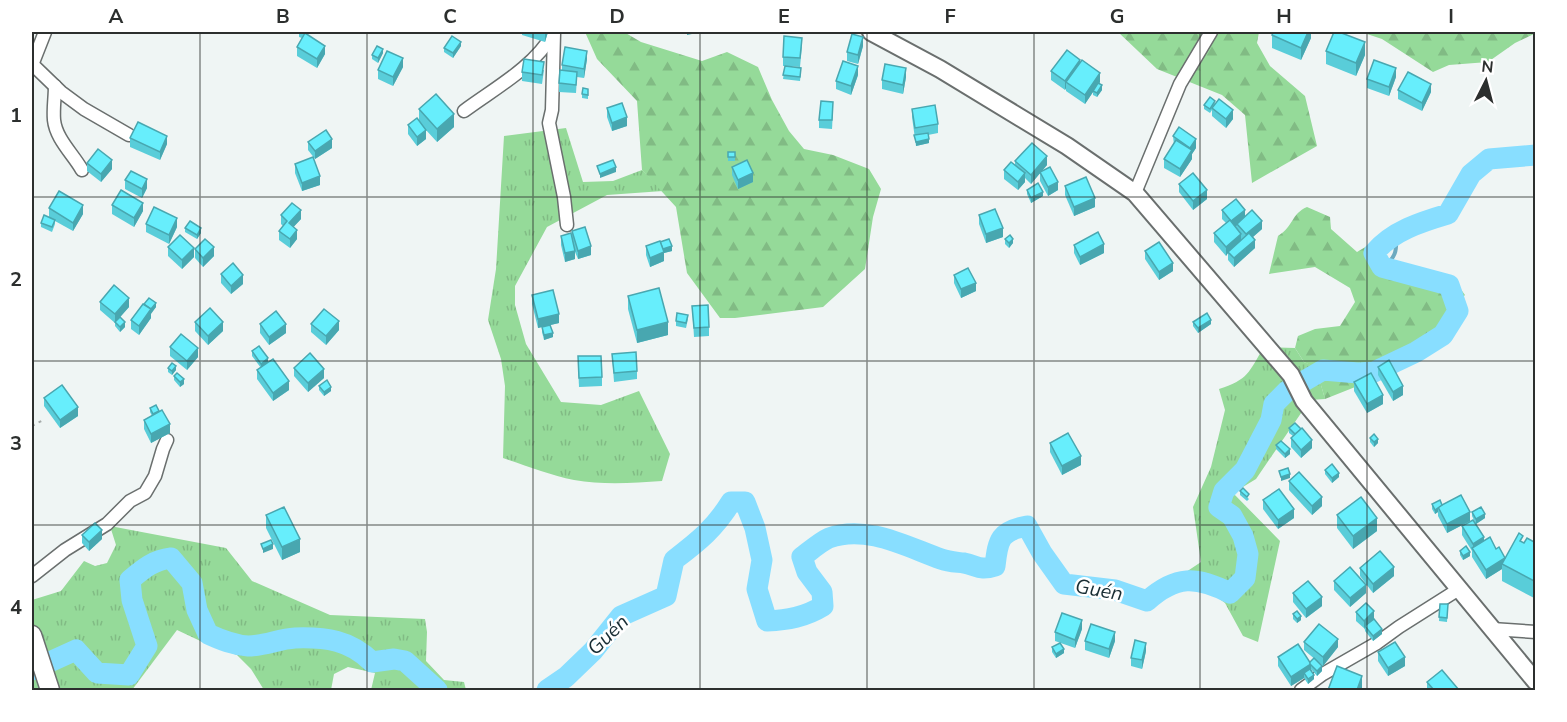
<svg xmlns="http://www.w3.org/2000/svg" width="1567" height="722" font-family="'Nunito Sans',sans-serif">
<defs>
<pattern id="grass-tufts" width="24" height="20" patternUnits="userSpaceOnUse" patternTransform="scale(1.5)"><rect width="24" height="20" fill="#95da99"/><path d="M3 7l-1-3M5 7V3M7 7l1-3M15 17l-1-3M17 17v-4M19 17l1-3" fill="none" stroke="#81bb84"/></pattern>
<pattern id="forest-firs" width="22" height="20" patternUnits="userSpaceOnUse" patternTransform="scale(1.5)"><rect width="22" height="20" fill="#95da99"/><path d="M5 1l3.5 6h-7zM16 11l3.5 6h-7z" fill="#81bb84"/></pattern>
</defs>
<rect width="100%" height="100%" fill="#eff5f4"/>
<g fill="url(#grass-tufts)">
<path d="M566,128L583,182L613,181L642,170L663,191L607,195L547,227L515,286V305L526,344L561,402L601,405L639,391L670,454L662,481C633,483 603,485 574,480C550,475 527,466 503,458L505,386L501,359L488,320L496,269L504,136Z"/>
<path d="M1264,347L1295,348L1304,362L1316,367L1325,399L1310,400L1256,479L1233,493L1280,541L1258,642L1243,636L1225,603L1210,592L1180,576L1201,562L1193,507L1211,467L1225,410L1219,389C1249,379 1248,373 1264,347Z"/>
<polygon points="110,526 226,548 252,581 330,615 425,619 427,632 426,661 444,680 464,682 466,690 371,690 375,673 348,667 334,674 331,690 264,690 251,669 237,655 211,646 177,630 132,690 32,690 32,600 61,591 84,561 95,566 107,563 116,545"/>
</g>
<g fill="url(#forest-firs)">
<polygon points="585,32 624,32 641,42 702,61 727,52 758,67 772,100 789,131 804,149 833,155 869,169 881,189 873,217 865,269 823,307 735,318 720,318 687,273 676,207 642,170 637,101 597,59"/>
<polygon points="1118,32 1259,32 1257,43 1270,66 1305,96 1317,146 1252,183 1245,115 1222,95 1157,69"/>
<polygon points="1361,32 1535,32 1536,33 1515,43 1488,62 1449,65 1433,72 1382,39"/>
<path d="M1307,207L1330,217L1331,229L1357,252L1367,246L1396,264L1454,280L1465,295L1447,312L1439,330L1408,366L1325,399L1316,368L1304,362L1295,348L1298,336L1315,329L1340,326L1355,302L1350,288L1315,267L1269,274L1278,236C1294,226 1291,214 1307,207Z"/>
</g>
<g fill="none" stroke-linecap="round" stroke-linejoin="round">
<path stroke="#6caac0" stroke-width="4" d="M1382,267C1396,259 1397,250 1396,235"/>
<g stroke="#88deff" stroke-width="21">
<path d="M32,670L76,650L97,673L129,675L147,646L132,600L130,580C144,568 154,560 171,558L192,583L197,610L208,634C221,640 233,645 248,646C264,646 279,639 295,638C326,637 350,640 372,662L394,659L405,661L437,690"/>
<path d="M547,690L566,677L593,651L621,616L666,596L674,560C699,541 715,528 731,502H745L755,528L762,560L757,589L767,621C788,620 805,617 823,606L822,592L807,572L802,557C810,551 820,542 829,538C866,524 907,547 941,559C949,562 957,562 964,563C978,566 980,571 995,566C998,539 1000,531 1027,526L1042,553L1064,584L1115,590L1147,601C1176,575 1196,576 1230,593L1245,578L1248,554L1243,536L1232,516L1219,507L1224,491L1245,470L1271,420L1274,404L1287,391L1323,370L1358,373L1374,372L1416,352L1443,335L1458,311L1449,285L1382,267L1374,253C1392,231 1421,222 1448,214L1471,174L1489,159L1536,155"/>
</g>
<defs>
<g id="minor">
<polyline points="554,33 552,110 549,123 564,197 567,225"/>
<polyline points="32,64 61,92 84,109 129,135"/>
<polyline points="32,65 45,32"/>
<path d="M55,86C55,97 53,109 54,120C56,139 73,154 82,170"/>
<path d="M464,111C495,88 533,68 553,34"/>
<polyline points="1135,193 1180,84 1211,32"/>
<polyline points="32,576 65,550 107,524 130,501 145,493 155,476 163,449 167,440"/>
<polyline points="1492,629 1536,632"/>
<polyline points="1301,690 1323,674 1377,643 1399,627 1459,589"/>
</g>
<polyline id="major" points="871,32 940,69 1067,146 1135,193 1291,375 1304,401 1536,682"/>
<polyline id="highway" points="32,635 50,690"/>
</defs>
<use href="#minor" stroke="#6a6f6e" stroke-width="15"/>
<use href="#major" stroke="#6a6f6e" stroke-width="20"/>
<use href="#highway" stroke="#6a6f6e" stroke-width="21"/>
<polyline stroke="#a5aaa9" stroke-width="2" stroke-dasharray="3 4.5" stroke-linecap="butt" points="32,426 45,419"/>
<use href="#minor" stroke="#fff" stroke-width="12"/>
<use href="#major" stroke="#fff" stroke-width="16"/>
<use href="#highway" stroke="#fff" stroke-width="18"/>
</g>
<g fill="#59cdd9">
<polygon points="299,32 305,32 305,33 325,54 317,68 297,56 297,47 302,38 299,37"/>
<polygon points="522,32 548,32 545,42 522,35"/>
<polygon points="712,32 727,32 712,33"/>
<polygon points="1311,32 1311,38 1301,60 1272,48 1272,35"/>
<polygon points="461,46 453,58 444,52 444,48"/>
<polygon points="802,46 800,67 788,66 801,72 800,81 783,79 785,66 783,66 783,57"/>
<polygon points="863,46 858,64 847,61 847,52"/>
<polygon points="1326,51 1365,55 1356,76 1326,64"/>
<polygon points="383,53 378,63 372,59 372,55"/>
<polygon points="587,59 584,78 577,77 576,93 559,92 559,83 562,70 562,65"/>
<polygon points="1080,62 1100,82 1099,84 1102,90 1097,97 1093,95 1093,92 1085,104 1066,91 1066,88 1065,90 1051,80 1051,71"/>
<polygon points="403,67 393,86 378,79 378,70"/>
<polygon points="544,70 542,84 522,81 522,72"/>
<polygon points="858,75 851,95 836,89 836,81"/>
<polygon points="906,77 903,94 882,89 882,80"/>
<polygon points="1396,77 1389,96 1367,88 1367,79"/>
<polygon points="1398,90 1431,92 1422,111 1398,99"/>
<polygon points="582,94 588,94 588,99 582,98"/>
<polygon points="1215,103 1233,119 1226,128 1212,116 1212,110 1210,113 1204,109 1204,105"/>
<polygon points="607,108 627,126 612,131 607,117"/>
<polygon points="419,109 454,127 437,142 426,130 426,139 417,146 408,134 408,125 419,121"/>
<polygon points="912,109 938,124 938,133 928,135 929,143 916,146 912,117"/>
<polygon points="833,111 832,129 819,128 819,120"/>
<polygon points="1173,136 1196,148 1192,154 1192,159 1180,177 1164,168 1164,159 1174,145"/>
<polygon points="130,138 167,144 160,160 130,147"/>
<polygon points="308,142 332,148 315,159 308,150"/>
<polygon points="735,152 735,161 728,161 728,157"/>
<polygon points="1015,161 1047,165 1041,172 1058,190 1048,196 1040,181 1040,173 1031,184 1025,178 1025,182 1018,190 1004,179 1004,170 1015,166"/>
<polygon points="87,163 112,169 101,182 87,171"/>
<polygon points="295,164 320,185 302,191 295,173"/>
<polygon points="732,167 753,182 738,189 732,175"/>
<polygon points="125,180 147,188 142,198 125,189"/>
<polygon points="1179,184 1207,199 1193,210 1179,192"/>
<polygon points="1065,186 1095,207 1074,216 1065,195"/>
<polygon points="1027,190 1043,196 1031,203 1027,194"/>
<polygon points="112,205 143,211 134,227 112,214"/>
<polygon points="49,208 83,214 73,231 55,221 55,224 52,232 41,227 41,223 49,217"/>
<polygon points="1222,210 1245,216 1262,229 1253,237 1255,248 1234,267 1228,260 1228,253 1226,256 1214,242 1214,233 1226,223 1222,219"/>
<polygon points="281,215 301,219 293,227 297,239 290,248 279,240 279,231 283,226 281,224"/>
<polygon points="979,215 1003,237 986,243 979,224"/>
<polygon points="146,224 177,227 169,244 146,232"/>
<polygon points="185,228 201,233 197,239 185,232"/>
<polygon points="572,231 591,255 578,259 575,252 575,259 565,262 561,245 561,236 572,236"/>
<polygon points="1005,239 1013,243 1009,248 1005,244"/>
<polygon points="1074,245 1104,253 1080,265 1074,253"/>
<polygon points="646,246 672,251 664,253 664,261 650,267 646,255"/>
<polygon points="168,247 194,257 182,269 168,256"/>
<polygon points="195,249 214,256 203,267 195,258"/>
<polygon points="1145,251 1173,271 1159,280 1145,259"/>
<polygon points="221,274 243,284 231,294 221,283"/>
<polygon points="954,275 976,291 961,298 954,283"/>
<polygon points="532,295 559,323 550,325 553,337 544,340 542,332 542,327 545,326 538,328 532,304"/>
<polygon points="628,296 668,335 637,343 628,309"/>
<polygon points="100,302 129,307 119,318 125,327 120,332 115,326 115,323 100,310"/>
<polygon points="144,305 156,307 151,313 151,318 139,335 131,329 131,320"/>
<polygon points="692,306 709,327 709,336 694,337"/>
<polygon points="688,319 686,328 676,326 676,321"/>
<polygon points="195,322 223,331 208,345 195,331"/>
<polygon points="1193,322 1211,324 1198,333 1193,326"/>
<polygon points="260,324 286,333 269,345 260,333"/>
<polygon points="311,324 339,330 326,345 311,332"/>
<polygon points="170,347 198,357 187,370 170,356"/>
<polygon points="252,351 268,363 289,390 273,401 257,379 257,370 261,368 252,356"/>
<polygon points="612,354 637,371 637,379 614,382"/>
<polygon points="578,365 602,377 602,386 579,387"/>
<polygon points="1378,367 1403,395 1393,401 1378,375"/>
<polygon points="168,368 176,370 172,375 168,372"/>
<polygon points="294,368 324,378 308,392 294,376"/>
<polygon points="174,376 184,384 180,387 174,380"/>
<polygon points="1354,382 1383,404 1367,413 1354,391"/>
<polygon points="319,386 331,391 324,396 319,390"/>
<polygon points="44,398 78,416 60,428 44,406"/>
<polygon points="150,408 159,412 170,433 151,443 144,429 144,420 152,416 150,412"/>
<polygon points="1289,428 1312,448 1301,458 1291,447 1291,438 1293,436 1289,433"/>
<polygon points="1370,438 1378,443 1374,447 1370,442"/>
<polygon points="1050,443 1081,465 1062,475 1050,452"/>
<polygon points="1276,445 1290,454 1285,458 1276,449"/>
<polygon points="1325,470 1339,477 1332,483 1325,474"/>
<polygon points="1289,481 1322,506 1312,515 1289,490"/>
<polygon points="1240,491 1249,499 1247,501 1240,495"/>
<polygon points="1263,500 1294,518 1278,529 1263,509"/>
<polygon points="1432,504 1442,505 1470,521 1447,533 1438,516 1438,512 1435,514 1432,509"/>
<polygon points="1472,512 1485,518 1476,524 1484,541 1496,549 1505,558 1523,542 1524,543 1536,543 1536,599 1502,581 1502,569 1486,579 1472,557 1472,551 1462,535 1462,526 1475,522 1472,516"/>
<polygon points="266,515 300,552 282,560 266,528"/>
<polygon points="1337,515 1377,531 1353,549 1337,528"/>
<polygon points="82,535 102,539 89,551 82,543"/>
<polygon points="1460,551 1470,556 1463,560 1460,555"/>
<polygon points="1360,568 1394,576 1373,593 1360,576"/>
<polygon points="1334,581 1366,593 1350,607 1334,590"/>
<polygon points="1293,593 1322,606 1306,618 1293,602"/>
<polygon points="1440,604 1448,604 1447,622 1439,621"/>
<polygon points="1356,612 1382,634 1373,641 1365,631 1365,629 1356,621"/>
<polygon points="1293,614 1301,620 1297,623 1293,619"/>
<polygon points="1082,629 1075,648 1055,641 1055,632"/>
<polygon points="1085,641 1115,641 1109,658 1085,650"/>
<polygon points="1304,642 1338,647 1323,666 1304,650"/>
<polygon points="1052,647 1064,653 1056,658 1052,652"/>
<polygon points="1146,651 1142,669 1131,666 1131,658"/>
<polygon points="1378,652 1405,666 1388,676 1378,661"/>
<polygon points="1278,657 1310,662 1322,671 1317,676 1311,669 1314,679 1308,684 1304,678 1291,686 1278,666"/>
<polygon points="1427,682 1459,690 1427,690"/>
</g>
<g fill="#48a7b0">
<polygon points="545,32 548,32 545,42"/>
<polygon points="687,32 702,32 687,35"/>
<polygon points="1308,32 1311,32 1311,38 1301,60 1301,48"/>
<polygon points="863,37 863,46 858,64 858,55"/>
<polygon points="461,42 461,46 453,58 453,53"/>
<polygon points="1365,42 1365,55 1356,76 1356,63"/>
<polygon points="325,46 325,54 317,68 317,59"/>
<polygon points="383,49 383,53 378,63 378,58"/>
<polygon points="587,51 587,59 584,78 584,69"/>
<polygon points="403,58 403,67 393,86 393,77"/>
<polygon points="1080,60 1080,69 1066,82 1066,88 1065,90 1065,81"/>
<polygon points="858,66 858,75 851,95 851,86"/>
<polygon points="906,68 906,77 903,94 903,85"/>
<polygon points="1396,68 1396,77 1389,96 1389,87"/>
<polygon points="1100,73 1100,82 1094,91 1093,91 1093,92 1085,104 1085,95"/>
<polygon points="1431,84 1431,92 1422,111 1422,103"/>
<polygon points="1102,85 1102,90 1097,97 1097,93"/>
<polygon points="1233,110 1233,119 1226,128 1226,119"/>
<polygon points="454,114 454,127 437,142 437,129"/>
<polygon points="627,117 627,126 612,131 612,123"/>
<polygon points="426,130 426,139 417,146 417,137"/>
<polygon points="167,136 167,144 160,160 160,152"/>
<polygon points="332,139 332,148 315,159 315,151"/>
<polygon points="929,139 929,143 916,146 916,142"/>
<polygon points="1196,139 1196,148 1192,154 1192,159 1180,177 1180,169 1190,153 1190,148"/>
<polygon points="1047,156 1047,165 1031,184 1031,175"/>
<polygon points="112,160 112,169 101,182 101,174"/>
<polygon points="616,167 616,172 600,178 600,174"/>
<polygon points="753,173 753,182 738,189 738,180"/>
<polygon points="1025,173 1025,182 1018,190 1018,182"/>
<polygon points="320,176 320,185 302,191 302,183"/>
<polygon points="147,179 147,188 142,198 142,189"/>
<polygon points="1058,182 1058,190 1048,196 1048,187"/>
<polygon points="1207,190 1207,199 1193,210 1193,201"/>
<polygon points="1043,192 1043,196 1031,203 1031,198"/>
<polygon points="1095,198 1095,207 1074,216 1074,207"/>
<polygon points="143,203 143,211 134,227 134,218"/>
<polygon points="83,205 83,214 73,231 73,223"/>
<polygon points="301,210 301,219 289,232 289,223"/>
<polygon points="1245,210 1245,219 1231,230 1231,221"/>
<polygon points="177,218 177,227 169,244 169,235"/>
<polygon points="1262,221 1262,229 1246,243 1246,234"/>
<polygon points="201,228 201,233 197,239 197,235"/>
<polygon points="1003,228 1003,237 986,243 986,234"/>
<polygon points="297,230 297,239 290,248 290,239"/>
<polygon points="1241,234 1241,243 1228,252 1228,253 1226,256 1226,247"/>
<polygon points="1013,239 1013,243 1009,248 1009,243"/>
<polygon points="1255,240 1255,248 1234,267 1234,258"/>
<polygon points="1104,244 1104,253 1080,265 1080,257"/>
<polygon points="591,246 591,255 578,259 578,251"/>
<polygon points="672,246 672,251 664,253 664,261 650,267 650,258 662,249"/>
<polygon points="214,247 214,256 203,267 203,258"/>
<polygon points="194,248 194,257 182,269 182,260"/>
<polygon points="575,251 575,259 565,262 565,253"/>
<polygon points="1173,263 1173,271 1159,280 1159,272"/>
<polygon points="243,275 243,284 231,294 231,286"/>
<polygon points="976,283 976,291 961,298 961,289"/>
<polygon points="129,298 129,307 115,323 115,314"/>
<polygon points="156,303 156,307 151,314 151,309"/>
<polygon points="151,309 151,318 139,335 139,326"/>
<polygon points="559,314 559,323 538,328 538,319"/>
<polygon points="1211,320 1211,324 1198,333 1198,328"/>
<polygon points="339,321 339,330 326,345 326,336"/>
<polygon points="125,322 125,327 120,332 120,327"/>
<polygon points="223,322 223,331 208,345 208,336"/>
<polygon points="668,322 668,335 637,343 637,330"/>
<polygon points="286,324 286,333 269,345 269,337"/>
<polygon points="553,333 553,337 544,340 544,335"/>
<polygon points="198,348 198,357 187,370 187,361"/>
<polygon points="268,358 268,363 261,368 261,364"/>
<polygon points="176,366 176,370 172,375 172,371"/>
<polygon points="324,369 324,378 308,392 308,383"/>
<polygon points="184,379 184,384 180,387 180,382"/>
<polygon points="289,381 289,390 273,401 273,393"/>
<polygon points="1403,386 1403,395 1393,401 1393,392"/>
<polygon points="331,387 331,391 324,396 324,392"/>
<polygon points="1383,395 1383,404 1367,413 1367,404"/>
<polygon points="78,407 78,416 60,428 60,420"/>
<polygon points="170,424 170,433 151,443 151,434"/>
<polygon points="1378,439 1378,443 1374,447 1374,442"/>
<polygon points="1312,440 1312,448 1301,458 1301,450"/>
<polygon points="1290,449 1290,454 1285,458 1285,454"/>
<polygon points="1081,456 1081,465 1062,475 1062,466"/>
<polygon points="1339,473 1339,477 1332,483 1332,478"/>
<polygon points="1290,474 1290,478 1281,481 1281,477"/>
<polygon points="1322,497 1322,506 1312,515 1312,506"/>
<polygon points="1438,508 1438,512 1435,514 1435,510"/>
<polygon points="1294,509 1294,518 1278,529 1278,520"/>
<polygon points="1470,512 1470,521 1447,533 1447,524"/>
<polygon points="1485,514 1485,518 1476,524 1476,519"/>
<polygon points="1377,518 1377,531 1353,549 1353,536"/>
<polygon points="102,530 102,539 89,551 89,542"/>
<polygon points="1484,537 1484,546 1473,549 1473,544"/>
<polygon points="300,539 300,552 282,560 282,547"/>
<polygon points="273,544 273,549 263,553 263,549"/>
<polygon points="1470,552 1470,556 1463,560 1463,556"/>
<polygon points="1505,558 1502,564 1502,569 1486,579 1486,570"/>
<polygon points="1394,567 1394,576 1373,593 1373,584"/>
<polygon points="1366,585 1366,593 1350,607 1350,598"/>
<polygon points="1322,597 1322,606 1306,618 1306,609"/>
<polygon points="1374,611 1374,620 1365,626 1364,630 1364,621"/>
<polygon points="1301,616 1301,620 1297,623 1297,619"/>
<polygon points="1082,620 1082,629 1075,648 1075,640"/>
<polygon points="1382,629 1382,634 1373,641 1373,636"/>
<polygon points="1115,632 1115,641 1109,658 1109,649"/>
<polygon points="1338,639 1338,647 1323,666 1323,657"/>
<polygon points="1146,643 1146,651 1142,669 1142,660"/>
<polygon points="1064,649 1064,653 1056,658 1056,654"/>
<polygon points="1405,657 1405,666 1388,676 1388,668"/>
<polygon points="1311,664 1311,673 1304,673 1304,678 1291,686 1291,677"/>
<polygon points="1322,666 1322,671 1317,676 1317,671"/>
<polygon points="1314,675 1314,679 1308,684 1308,679"/>
<polygon points="1362,676 1362,690 1357,690"/>
</g>
<g fill="#67eefc" stroke="#48a7b0" stroke-width="1.5">
<polygon points="1273,32 1308,32 1301,48 1272,35"/>
<polygon points="1334,32 1339,32 1365,42 1356,63 1326,51"/>
<polygon points="305,33 325,46 317,59 297,47"/>
<polygon points="852,34 863,37 858,55 847,52"/>
<polygon points="452,36 461,42 453,53 444,48"/>
<polygon points="784,36 802,38 800,58 783,57"/>
<polygon points="377,46 383,49 378,58 372,55"/>
<polygon points="565,47 587,51 584,69 562,65"/>
<polygon points="1067,50 1080,60 1065,81 1051,71"/>
<polygon points="387,51 403,58 393,77 378,70"/>
<polygon points="524,59 544,62 542,75 522,72"/>
<polygon points="1082,60 1100,73 1085,95 1066,82"/>
<polygon points="1374,60 1396,68 1389,87 1367,79"/>
<polygon points="843,61 858,66 851,86 836,81"/>
<polygon points="885,64 906,68 903,85 882,80"/>
<polygon points="785,66 801,68 800,77 783,75"/>
<polygon points="560,70 577,72 576,85 559,83"/>
<polygon points="1408,72 1431,84 1422,103 1398,90"/>
<polygon points="1098,83 1102,85 1097,93 1093,91"/>
<polygon points="583,88 588,89 588,95 582,94"/>
<polygon points="436,94 454,114 437,129 419,109"/>
<polygon points="1210,97 1215,101 1210,109 1204,105"/>
<polygon points="1219,99 1233,110 1226,119 1212,108"/>
<polygon points="821,101 833,102 832,120 819,120"/>
<polygon points="622,103 627,117 612,123 607,108"/>
<polygon points="935,105 938,124 915,128 912,109"/>
<polygon points="417,118 426,130 417,137 408,125"/>
<polygon points="138,122 167,136 160,152 130,138"/>
<polygon points="1179,127 1196,139 1190,148 1173,136"/>
<polygon points="326,130 332,139 315,151 308,142"/>
<polygon points="928,133 929,139 916,142 914,135"/>
<polygon points="1176,140 1192,150 1180,169 1164,159"/>
<polygon points="1032,143 1047,156 1031,175 1015,161"/>
<polygon points="98,149 112,160 101,174 87,163"/>
<rect x="728" y="152" width="7" height="5"/>
<polygon points="313,157 320,176 302,183 295,164"/>
<polygon points="613,160 616,167 600,174 597,166"/>
<polygon points="747,160 753,173 738,180 732,167"/>
<polygon points="1011,162 1025,173 1018,182 1004,170"/>
<polygon points="1050,167 1058,182 1048,187 1040,172"/>
<polygon points="131,171 147,179 142,189 125,180"/>
<polygon points="1193,173 1207,190 1193,201 1179,184"/>
<polygon points="1086,177 1095,198 1074,207 1065,186"/>
<polygon points="1038,183 1043,192 1031,198 1027,190"/>
<polygon points="121,190 143,203 134,218 112,205"/>
<polygon points="59,191 83,205 73,223 49,208"/>
<polygon points="1236,199 1245,210 1231,221 1222,210"/>
<polygon points="292,203 301,210 289,223 297,230 290,239 279,231 287,221 281,215"/>
<polygon points="154,207 177,218 169,235 146,224"/>
<polygon points="995,209 1003,228 986,234 979,215"/>
<polygon points="1252,210 1262,221 1246,234 1237,224"/>
<polygon points="44,215 55,220 52,227 41,223"/>
<polygon points="1230,220 1241,234 1226,247 1214,233"/>
<polygon points="190,221 201,228 197,235 185,228"/>
<polygon points="585,227 591,246 578,251 572,231"/>
<polygon points="1098,232 1104,244 1080,257 1074,245"/>
<polygon points="571,233 575,251 565,253 561,236"/>
<polygon points="1249,233 1255,240 1234,258 1228,252"/>
<polygon points="180,235 194,248 182,260 168,247"/>
<polygon points="1010,235 1013,239 1009,243 1005,239"/>
<polygon points="205,239 214,247 203,258 195,249"/>
<polygon points="669,239 672,246 663,249 660,242"/>
<polygon points="660,241 664,252 650,258 646,246"/>
<polygon points="1159,242 1173,263 1159,272 1145,251"/>
<polygon points="233,263 243,275 231,286 221,274"/>
<polygon points="968,268 976,283 961,289 954,275"/>
<polygon points="114,285 129,298 115,314 100,302"/>
<polygon points="659,288 668,322 637,330 628,296"/>
<polygon points="553,290 559,314 538,319 532,295"/>
<polygon points="149,298 156,303 151,309 144,304"/>
<polygon points="143,304 151,309 139,326 131,320"/>
<polygon points="708,305 709,327 694,328 692,306"/>
<polygon points="210,308 223,322 208,336 195,322"/>
<polygon points="324,309 339,321 326,336 311,324"/>
<polygon points="276,311 286,324 269,337 260,324"/>
<polygon points="677,313 688,315 686,323 676,321"/>
<polygon points="1207,313 1211,320 1198,328 1193,322"/>
<polygon points="120,317 125,322 120,327 115,322"/>
<polygon points="550,325 553,333 544,335 542,327"/>
<polygon points="181,334 198,348 187,361 170,347"/>
<polygon points="259,346 268,358 261,364 252,351"/>
<polygon points="636,352 637,371 614,373 612,354"/>
<polygon points="310,353 324,369 308,383 294,368"/>
<polygon points="578,356 601,356 602,377 579,378"/>
<polygon points="273,359 289,381 273,393 257,370"/>
<polygon points="1389,360 1403,386 1393,392 1378,367"/>
<polygon points="172,363 176,366 172,371 168,368"/>
<polygon points="177,373 184,379 180,382 174,376"/>
<polygon points="1371,373 1383,395 1367,404 1354,382"/>
<polygon points="327,380 331,387 324,392 319,386"/>
<polygon points="62,385 78,407 60,420 44,398"/>
<polygon points="156,405 159,411 153,414 150,408"/>
<polygon points="162,410 170,424 151,434 144,420"/>
<polygon points="1295,423 1301,429 1295,434 1289,428"/>
<polygon points="1302,428 1312,440 1301,450 1291,438"/>
<polygon points="1068,433 1081,456 1062,466 1050,443"/>
<polygon points="1374,434 1378,439 1374,442 1370,438"/>
<polygon points="1281,441 1290,449 1285,454 1276,445"/>
<polygon points="1332,464 1339,473 1332,478 1325,470"/>
<polygon points="1288,468 1290,474 1281,477 1279,471"/>
<polygon points="1299,472 1322,497 1312,506 1289,481"/>
<polygon points="1243,488 1249,494 1247,497 1240,491"/>
<polygon points="1279,489 1294,509 1278,520 1263,500"/>
<polygon points="1461,495 1470,512 1447,524 1438,507"/>
<polygon points="1361,497 1377,518 1353,536 1337,515"/>
<polygon points="1440,500 1442,505 1435,510 1432,504"/>
<polygon points="284,507 300,539 282,547 266,515"/>
<polygon points="1481,507 1485,514 1476,519 1472,512"/>
<polygon points="1473,520 1484,537 1473,544 1462,526"/>
<polygon points="95,523 102,530 89,542 82,535"/>
<polygon points="1519,533 1523,536 1520,541 1524,543 1527,538 1536,543 1536,582 1502,564"/>
<polygon points="1490,537 1496,549 1499,547 1505,558 1486,570 1472,548"/>
<polygon points="271,540 273,544 263,549 261,544"/>
<polygon points="1466,546 1470,552 1463,556 1460,551"/>
<polygon points="1380,551 1394,567 1373,584 1360,568"/>
<polygon points="1350,567 1366,585 1350,598 1334,581"/>
<polygon points="1308,581 1322,597 1306,609 1293,593"/>
<polygon points="1366,603 1374,611 1364,621 1356,612"/>
<polygon points="1440,604 1448,604 1447,618 1439,617"/>
<polygon points="1297,611 1301,616 1297,619 1293,614"/>
<polygon points="1062,613 1082,620 1075,640 1055,632"/>
<polygon points="1374,619 1382,629 1373,636 1365,626"/>
<polygon points="1091,624 1115,632 1109,649 1085,641"/>
<polygon points="1319,624 1338,639 1323,657 1304,642"/>
<polygon points="1135,640 1146,643 1142,660 1131,658"/>
<polygon points="1395,642 1405,657 1388,668 1378,652"/>
<polygon points="1060,643 1064,649 1056,654 1052,647"/>
<polygon points="1298,644 1311,664 1291,677 1278,657"/>
<polygon points="1314,658 1322,666 1317,671 1310,664 1310,662"/>
<polygon points="1337,666 1362,676 1357,690 1328,690"/>
<polygon points="1310,669 1314,675 1308,679 1304,673"/>
<polygon points="1442,670 1459,690 1434,690 1427,682"/>
</g>
<path fill="none" stroke="#2c2f2e" stroke-width="1.5" stroke-opacity="0.55" d="M200,32V690M367,32V690M533,32V690M700,32V690M867,32V690M1034,32V690M1200,32V690M1367,32V690M32,197H1536M32,361H1536M32,525H1536"/>
<g text-anchor="middle" dominant-baseline="central" stroke-width="5" stroke-linejoin="round" paint-order="stroke">
<g font-size="20" font-style="italic" fill="#182d34" stroke="#fff">
<text transform="translate(1099 590) rotate(10)">Guén</text>
<text transform="translate(608 635) rotate(-44)">Guén</text>
</g>
</g>
<rect width="1567" height="722" fill="none" stroke="#ffffff" stroke-width="66"/>
<g transform="translate(1486 81) rotate(6)" stroke="#ffffff" stroke-width="4.5" paint-order="stroke">
<path d="M0-4.5L10 22L0 15L-10 22Z" fill="#2c2f2e"/>
<text y="-9" font-size="16" font-weight="bold" text-anchor="middle" fill="#2c2f2e">N</text>
</g>
<rect x="33" y="33" width="1501" height="656" fill="none" stroke="#2c2f2e" stroke-width="2"/>
<g font-size="20" text-anchor="middle" font-weight="bold" fill="#2c2f2e">
<text x="116" y="23">A</text>
<text x="283" y="23">B</text>
<text x="450" y="23">C</text>
<text x="617" y="23">D</text>
<text x="784" y="23">E</text>
<text x="950" y="23">F</text>
<text x="1117" y="23">G</text>
<text x="1284" y="23">H</text>
<text x="1451" y="23">I</text>
<text x="16" y="122">1</text>
<text x="16" y="286">2</text>
<text x="16" y="450">3</text>
<text x="16" y="614">4</text>
</g>
</svg>
